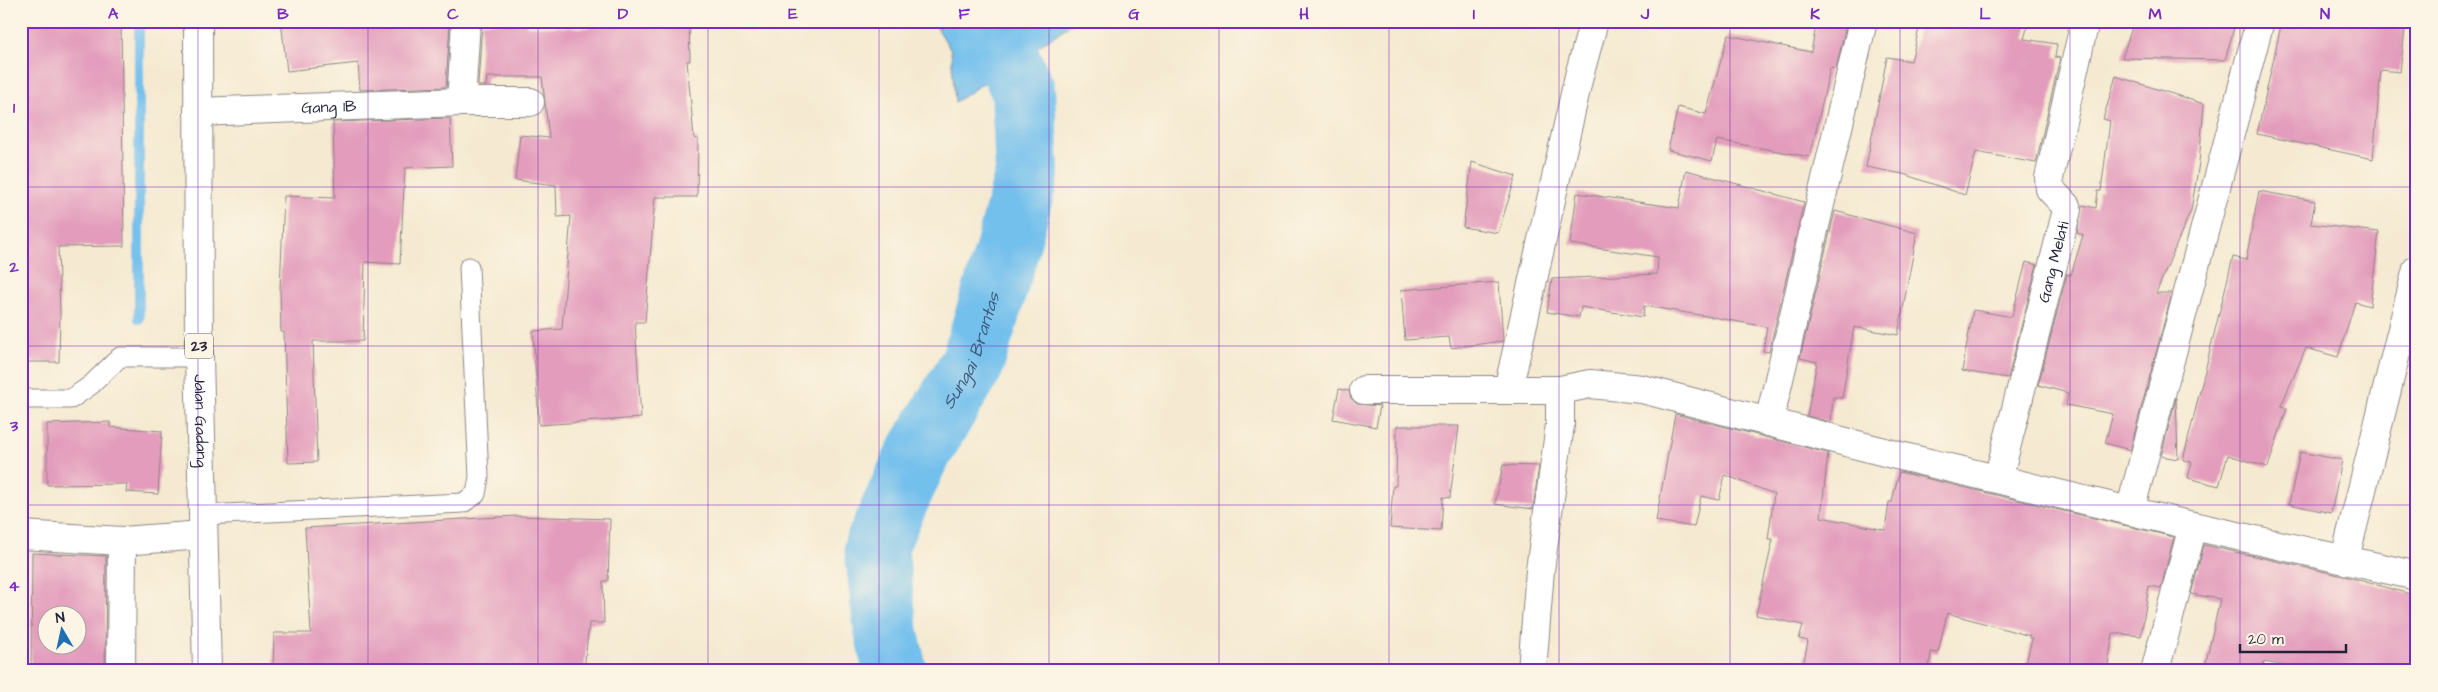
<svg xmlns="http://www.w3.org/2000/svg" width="2438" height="692" font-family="'Architects Daughter',sans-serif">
<rect width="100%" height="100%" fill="#fcf5e5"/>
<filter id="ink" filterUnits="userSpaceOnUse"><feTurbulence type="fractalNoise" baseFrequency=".02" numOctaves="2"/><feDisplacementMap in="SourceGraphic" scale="10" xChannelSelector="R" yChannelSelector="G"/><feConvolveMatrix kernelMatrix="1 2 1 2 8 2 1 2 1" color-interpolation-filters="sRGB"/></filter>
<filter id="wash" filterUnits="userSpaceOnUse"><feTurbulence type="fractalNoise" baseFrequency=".0096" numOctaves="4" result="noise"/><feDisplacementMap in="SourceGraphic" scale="20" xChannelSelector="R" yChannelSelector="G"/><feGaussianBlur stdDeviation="1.12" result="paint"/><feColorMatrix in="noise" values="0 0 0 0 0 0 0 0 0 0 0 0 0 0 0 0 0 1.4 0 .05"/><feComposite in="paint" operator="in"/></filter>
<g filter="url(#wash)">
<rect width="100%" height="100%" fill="#f5ead1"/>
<polygon fill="#73c0ed" stroke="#4a7194" points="933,21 1076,21 955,102 951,50"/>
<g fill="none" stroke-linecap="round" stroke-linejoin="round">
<polyline stroke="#73c0ed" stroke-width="10" points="139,319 139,21"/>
<path stroke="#73c0ed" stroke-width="64" id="s1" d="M895,671L885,625L876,546L916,458L972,364L1005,257L1027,173L1023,90L990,21"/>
</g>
<g id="blocks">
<g fill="#e39cbc" fill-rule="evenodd">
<polygon points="21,21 121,21 124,246 58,247 60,313 59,362 21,362"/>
<polygon points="281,21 418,21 418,23 450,23 446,87 360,90 358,63 287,71"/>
<polygon points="655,21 655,25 689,25 690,61 687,61 694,138 698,139 697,197 655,197 645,322 635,322 641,418 539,425 533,331 562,329 571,216 557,217 556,185 515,180 520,135 549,138 542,77 487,77 486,86 478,86 482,23 526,23 526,26 585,28"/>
<polygon points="1817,21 1847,21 1836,69 1830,68 1810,157 1717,140 1712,161 1668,150 1678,107 1706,114 1728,35 1811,52"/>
<polygon points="1921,21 2029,21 2024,39 2057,44 2055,57 2060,58 2036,163 1976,152 1965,195 1903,174 1866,167 1887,57 1911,61"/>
<polygon points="2134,21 2236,21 2225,60 2122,58"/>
<polygon points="2282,21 2406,21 2400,72 2381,70 2373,159 2257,134"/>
<polygon points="2116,76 2204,104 2199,163 2191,210 2156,293 2172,293 2130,450 2105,443 2113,414 2066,405 2068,393 2038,385 2067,274 2071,275 2083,235 2077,233 2082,205 2096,208 2098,191 2101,191 2110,121 2103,119"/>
<polygon points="450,118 452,166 405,168 400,264 365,262 363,341 313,341 317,462 288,463 284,332 281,332 280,289 284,196 335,198 333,122"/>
<polygon points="1472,162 1516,176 1498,233 1463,227"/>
<polygon points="1686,170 1804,202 1769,352 1763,351 1767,327 1712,317 1644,306 1643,317 1581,307 1579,317 1547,312 1552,279 1657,274 1658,257 1570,244 1577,193 1679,208"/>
<polygon points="2259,191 2315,201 2311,224 2379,232 2370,306 2355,302 2338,357 2306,348 2281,406 2287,408 2268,467 2228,455 2219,486 2188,478 2192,462 2183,460 2233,257 2246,260"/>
<polygon points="1835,211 1917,233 1898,335 1854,327 1842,398 1833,397 1831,422 1807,416 1817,362 1800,358"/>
<polygon points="2026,262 2037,265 2008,378 1962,371 1973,310 2012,317"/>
<polygon points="1499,282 1503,341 1451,348 1449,337 1405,340 1401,290"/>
<polygon points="1339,389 1349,391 1351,398 1357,404 1380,406 1376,427 1333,419"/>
<polygon points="2176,398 2178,459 2161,456"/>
<polygon points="1675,414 1828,453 1821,517 1885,530 1889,502 1892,502 1899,472 2174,537 2161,588 2149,586 2141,636 2113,633 2107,671 2024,671 2032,639 2029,638 2030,636 1947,613 1938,653 1931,652 1929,671 1802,671 1808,641 1799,639 1803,625 1756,615 1773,539 1768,539 1774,494 1725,475 1719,500 1701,496 1694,527 1656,521"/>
<polygon points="110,422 110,427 162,431 158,494 126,492 127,484 47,485 47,424"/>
<polygon points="1397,426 1459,426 1450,498 1443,497 1441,531 1390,528 1393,486 1396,486"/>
<polygon points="2300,452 2342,460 2331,513 2289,504"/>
<polygon points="1503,465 1539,466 1533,509 1495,504"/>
<polygon points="517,516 610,519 608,581 603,581 604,623 589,623 584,671 273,671 274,633 311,633 305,528"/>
<polygon points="2204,545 2348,577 2417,596 2417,671 2314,671 2264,662 2262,671 2204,671 2220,599 2191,594"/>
<path d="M32,553L106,556L105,671H31ZM48,614H78V644H48Z"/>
</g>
</g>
</g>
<g filter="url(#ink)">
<use href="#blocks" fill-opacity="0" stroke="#8c8686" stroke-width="1"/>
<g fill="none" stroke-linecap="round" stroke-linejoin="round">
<defs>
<g id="lane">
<polyline points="21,399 71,399 91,385 120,357 199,357"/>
<polyline points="203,515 463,503 476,494 479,477 469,267"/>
</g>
<g id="street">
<polyline points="461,102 466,21"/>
<path id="s2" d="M198,112L461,102H530"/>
<polyline points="1364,390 1560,390 1590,384 1642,389 1896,455 2193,526 2417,576"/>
<polyline points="1508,390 1579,76 1594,21"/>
<polyline points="1769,422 1863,21"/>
<path id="s3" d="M1998,479L2067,210L2066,206L2050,189L2049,178L2085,21"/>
<polyline points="2130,511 2260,21"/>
<polyline points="21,535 122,541 203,535"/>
<polyline points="2345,558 2417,269"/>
<polyline points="121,671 122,541"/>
<polyline points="1532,671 1540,570 1560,425 1560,390"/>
<polyline points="2155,671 2193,526"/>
</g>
<g id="highway">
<path id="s4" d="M198,21L199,357L207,671"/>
</g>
</defs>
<use href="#lane" stroke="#8c8686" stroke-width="21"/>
<use href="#street" stroke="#8c8686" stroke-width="30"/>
<use href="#highway" stroke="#8c8686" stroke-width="30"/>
<use href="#lane" stroke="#fff" stroke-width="19"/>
<use href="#street" stroke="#fff" stroke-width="28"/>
<use href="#highway" stroke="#fff" stroke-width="28"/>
</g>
</g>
<path fill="none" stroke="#7b2cbf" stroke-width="1" stroke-opacity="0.55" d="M198,21V671M368,21V671M538,21V671M708,21V671M879,21V671M1049,21V671M1219,21V671M1389,21V671M1559,21V671M1730,21V671M1900,21V671M2070,21V671M2240,21V671M21,187H2417M21,346H2417M21,505H2417"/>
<g text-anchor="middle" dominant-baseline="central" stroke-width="4" stroke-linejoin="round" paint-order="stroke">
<rect fill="#fcf5e5" stroke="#63616e" stroke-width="1" x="185" y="333.5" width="28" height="25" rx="4"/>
<g font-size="15" font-weight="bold" fill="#22223b">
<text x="199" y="346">23</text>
</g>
<g font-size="16" fill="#22223b" stroke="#fcf5e5">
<text stroke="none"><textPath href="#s2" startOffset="131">Gang 1B</textPath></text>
<text stroke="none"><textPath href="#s3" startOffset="224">Gang Melati</textPath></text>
<text stroke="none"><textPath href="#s4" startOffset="400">Jalan Gadang</textPath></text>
</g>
<g font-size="18" font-style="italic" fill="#3e5979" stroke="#fcf5e5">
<text stroke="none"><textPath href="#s1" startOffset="345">Sungai Brantas</textPath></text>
</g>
</g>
<rect width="2438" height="692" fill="none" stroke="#fcf5e5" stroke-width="55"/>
<g transform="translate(62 630) rotate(351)"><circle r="24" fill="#fcf5e5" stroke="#a5a1a1"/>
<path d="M0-4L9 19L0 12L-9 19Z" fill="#1f6fb2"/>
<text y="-8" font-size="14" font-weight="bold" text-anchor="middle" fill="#22223b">N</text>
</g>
<path d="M2240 644v8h106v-8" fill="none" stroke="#22223b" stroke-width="2.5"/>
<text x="2248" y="644" font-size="15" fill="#22223b" stroke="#fcf5e5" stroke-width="4" paint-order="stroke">20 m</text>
<rect x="28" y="28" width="2382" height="636" fill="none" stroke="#7b2cbf" stroke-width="2"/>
<g font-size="16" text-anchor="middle" font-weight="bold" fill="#7b2cbf">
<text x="113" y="19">A</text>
<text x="283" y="19">B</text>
<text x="453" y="19">C</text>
<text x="623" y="19">D</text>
<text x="793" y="19">E</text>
<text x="964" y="19">F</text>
<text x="1134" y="19">G</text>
<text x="1304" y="19">H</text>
<text x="1474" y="19">I</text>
<text x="1645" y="19">J</text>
<text x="1815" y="19">K</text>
<text x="1985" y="19">L</text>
<text x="2155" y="19">M</text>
<text x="2325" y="19">N</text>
<text x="14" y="113">1</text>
<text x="14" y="272">2</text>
<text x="14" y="431">3</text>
<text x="14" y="591">4</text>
</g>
</svg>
